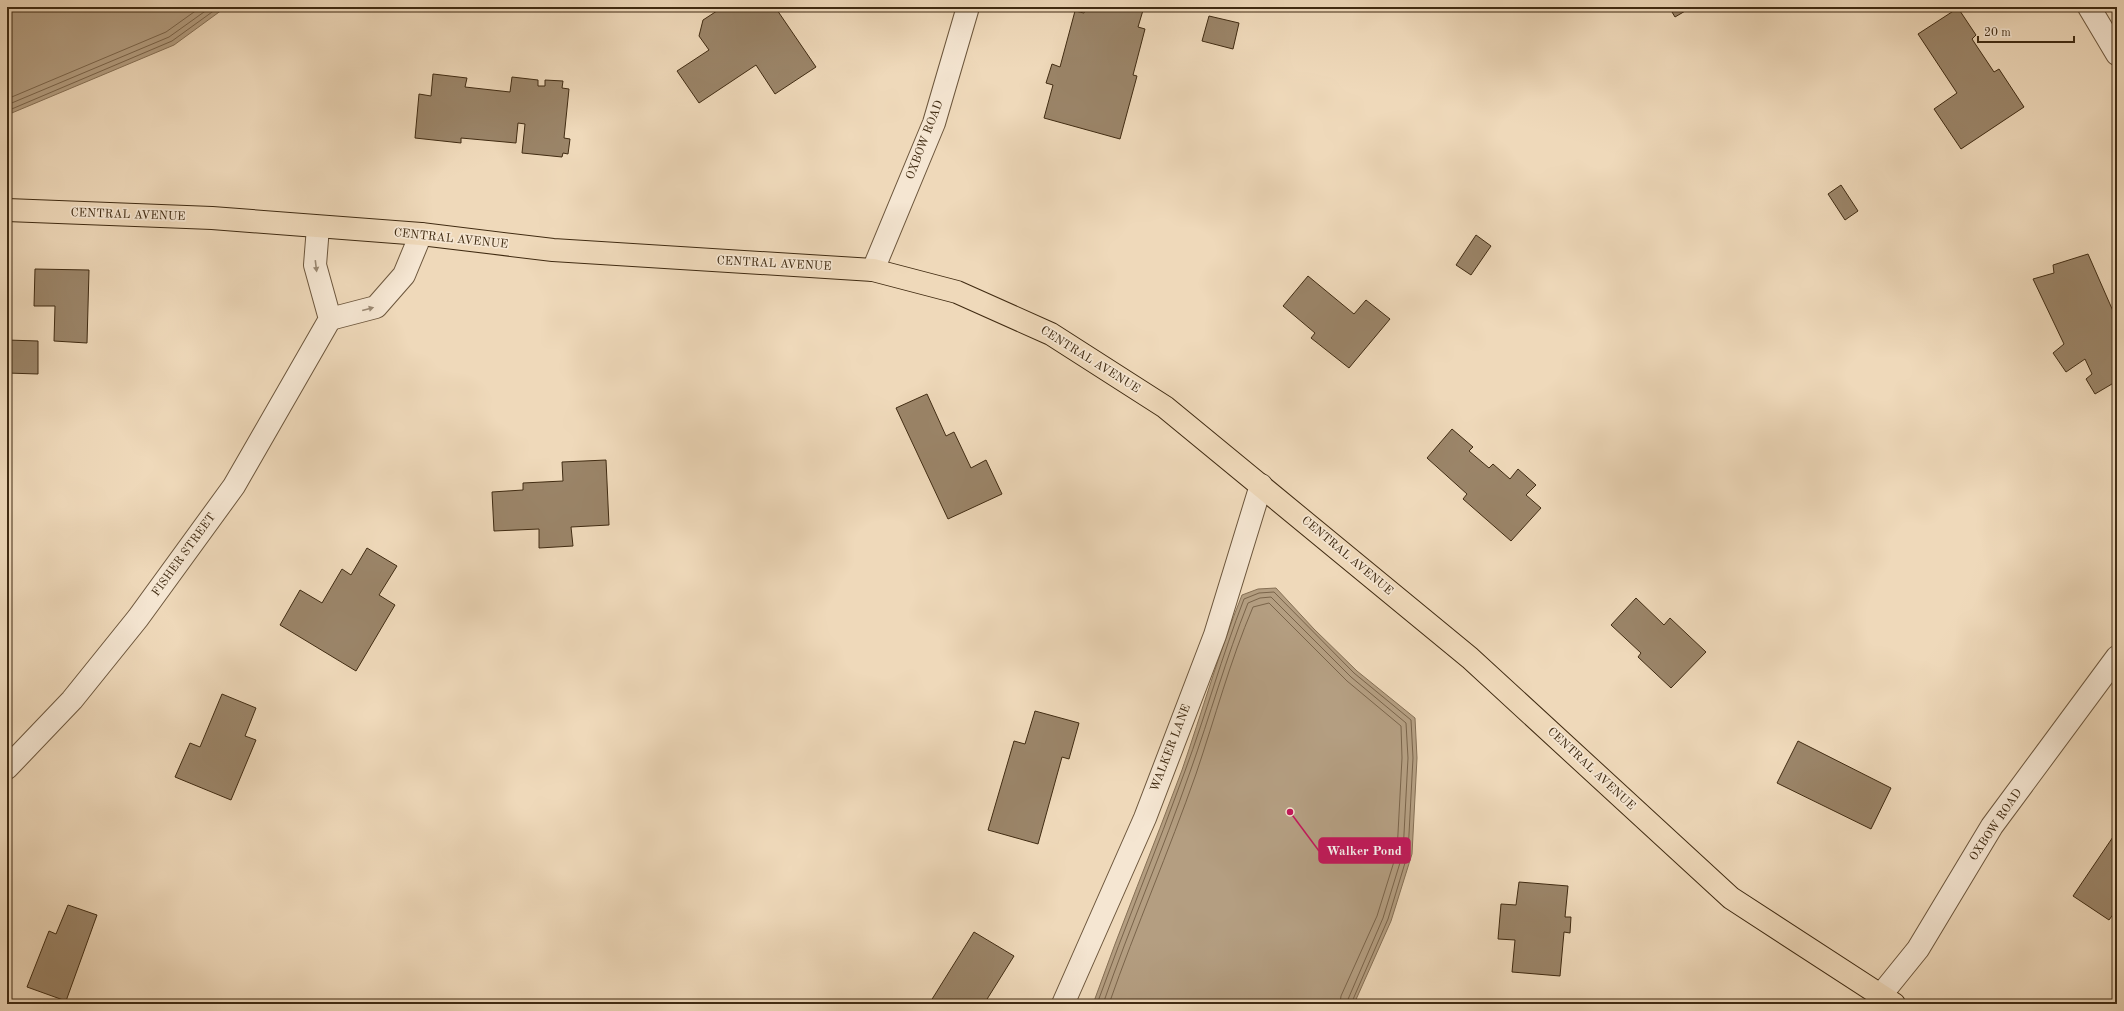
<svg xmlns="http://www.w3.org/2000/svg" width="2124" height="1011" font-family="'Old Standard TT',serif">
<rect width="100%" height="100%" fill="#efd9ba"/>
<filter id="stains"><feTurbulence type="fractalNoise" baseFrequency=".005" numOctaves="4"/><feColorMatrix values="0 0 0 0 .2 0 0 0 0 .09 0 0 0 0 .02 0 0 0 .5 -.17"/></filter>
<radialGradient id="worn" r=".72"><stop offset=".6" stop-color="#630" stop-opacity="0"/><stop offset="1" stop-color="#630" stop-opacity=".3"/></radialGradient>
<g fill="#b49e81" stroke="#867055">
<polygon points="7,7 226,7 174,45 7,115"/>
<path d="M1276,588L1314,629L1357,671L1415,718L1417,758L1412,854L1391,921L1354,1004H1093C1121,925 1153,848 1182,770C1202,712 1219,652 1242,595L1258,589Z"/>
</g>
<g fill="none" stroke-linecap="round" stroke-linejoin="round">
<g stroke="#7a644a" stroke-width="1">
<polyline points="7,99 166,32 201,7"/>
<polyline points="7,105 169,37 211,7"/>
<polyline points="7,111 172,41 219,7"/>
<path d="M1097,1004C1125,926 1157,849 1185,771C1206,714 1222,656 1244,599L1259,593L1274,592L1354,673L1411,720L1413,758L1408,853L1388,919L1351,1004"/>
<path d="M1103,1004C1130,926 1163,850 1190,772C1210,716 1226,658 1248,603L1260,598L1271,597L1351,677L1406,723L1408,758L1403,853L1383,918L1346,1004"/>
<path d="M1109,1004C1136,927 1169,851 1196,774C1215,718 1230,661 1253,607L1269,603L1347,681L1401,726L1402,758L1397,852L1377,916L1341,996L1340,1004"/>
</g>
</g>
<g fill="#9b8569" stroke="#402b12">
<polygon points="723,7 775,7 816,67 775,94 756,65 699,103 677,71 709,50 699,36 703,20"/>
<polygon points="1086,7 1144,7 1138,27 1145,29 1133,75 1137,76 1120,139 1044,118 1053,85 1046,83 1052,64 1060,67 1075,11 1084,13"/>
<polygon points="1669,7 1692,7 1675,17"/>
<polygon points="1958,8 1976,35 1972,39 1994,72 1999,69 2024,107 1961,149 1934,109 1957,93 1918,34"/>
<polygon points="1209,16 1239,23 1233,49 1202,41"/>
<polygon points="433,74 467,78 465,87 510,92 512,77 538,80 538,86 545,86 545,80 563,81 562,88 569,89 564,138 570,139 568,154 563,153 562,157 522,153 525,124 518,123 516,143 461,138 461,143 415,138 419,94 431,96"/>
<polygon points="1841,185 1858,211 1845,220 1828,194"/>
<polygon points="1476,235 1491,246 1471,275 1456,265"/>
<polygon points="2088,254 2113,311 2117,310 2117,381 2095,394 2086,379 2092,374 2085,359 2066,372 2053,353 2064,344 2033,279 2054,273 2053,265"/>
<polygon points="35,269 89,270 87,343 54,341 55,306 34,306"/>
<polygon points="1308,276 1354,314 1366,300 1390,319 1349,368 1311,338 1315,333 1283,306"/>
<polygon points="7,340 38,341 38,374 7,373"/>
<polygon points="927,394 946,436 954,432 971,468 986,460 1002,494 948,519 896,408"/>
<polygon points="1452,429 1473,447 1469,451 1489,468 1493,464 1510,479 1518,469 1536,485 1526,495 1541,508 1511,541 1463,499 1467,494 1427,458"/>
<polygon points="606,460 609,525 571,527 573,546 539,548 539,529 494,531 492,492 523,490 523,483 563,481 562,462"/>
<polygon points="367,548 397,566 379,595 395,605 356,671 280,625 300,590 322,603 342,569 351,575"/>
<polygon points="1636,598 1664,625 1670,618 1706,652 1671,688 1638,657 1641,653 1611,625"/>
<polygon points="222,694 256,708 245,736 256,740 231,800 175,777 190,743 200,747"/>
<polygon points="1035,711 1079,723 1069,759 1062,757 1038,844 988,830 1014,741 1025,744"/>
<polygon points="1798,741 1891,788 1871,829 1777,783"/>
<polygon points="2117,831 2117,909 2109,920 2073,896"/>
<polygon points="1519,882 1568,886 1565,917 1571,917 1570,933 1564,932 1560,976 1512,972 1515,940 1498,939 1501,904 1516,905"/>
<polygon points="68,905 97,915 66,1001 27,987 49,931 56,934"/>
<polygon points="974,932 1014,956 984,1004 929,1004"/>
</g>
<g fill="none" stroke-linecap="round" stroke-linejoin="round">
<defs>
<g id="minor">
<polyline points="2089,7 2117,54"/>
<polyline points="873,270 934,123 968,7"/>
<polyline points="330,319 376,307 404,275 421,234"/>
<polyline points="7,768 72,700 138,618 234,486 330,319 315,265 318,227"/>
<polyline points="1880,996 1918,949 1992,826 2117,657"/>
<polyline points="1063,1004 1145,818 1215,635 1261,485"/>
</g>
<polyline id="major" points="7,210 212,218 421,234 553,250 873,270 957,292 1051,334 1165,407 1470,658 1731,898 1894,1004"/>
</defs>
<use href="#minor" stroke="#6c563c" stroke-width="24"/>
<use href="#major" stroke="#402b12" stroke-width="24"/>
<use href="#minor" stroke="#f5e6d2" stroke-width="22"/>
<use href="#major" stroke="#efd9ba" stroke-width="22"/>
</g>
<defs><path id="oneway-solid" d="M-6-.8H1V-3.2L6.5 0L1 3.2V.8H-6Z"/></defs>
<g fill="#9a8872">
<use href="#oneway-solid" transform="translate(316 266) rotate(83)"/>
<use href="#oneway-solid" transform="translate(368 309) rotate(-15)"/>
</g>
<g text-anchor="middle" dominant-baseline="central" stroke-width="3.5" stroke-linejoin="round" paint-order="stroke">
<g font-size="12" fill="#402b12" stroke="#f5e6d2">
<text transform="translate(925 140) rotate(-69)">OXBOW ROAD</text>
<text transform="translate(128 215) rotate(2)">CENTRAL AVENUE</text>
<text transform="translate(451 239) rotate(6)">CENTRAL AVENUE</text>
<text transform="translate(774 264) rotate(3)">CENTRAL AVENUE</text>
<text transform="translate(1090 360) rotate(32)">CENTRAL AVENUE</text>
<text transform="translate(184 555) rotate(-54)">FISHER STREET</text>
<text transform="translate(1347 556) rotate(40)">CENTRAL AVENUE</text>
<text transform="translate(1171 748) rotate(-69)">WALKER LANE</text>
<text transform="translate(1591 769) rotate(43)">CENTRAL AVENUE</text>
<text transform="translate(1996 825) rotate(-56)">OXBOW ROAD</text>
</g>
</g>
<path fill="none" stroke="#c2185b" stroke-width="1.5" d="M1290 812L1319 851"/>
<circle fill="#c2185b" stroke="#f5e6d2" stroke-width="1.5" cx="1290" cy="812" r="4"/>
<rect fill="#c2185b" stroke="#c2185b" stroke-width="1.5" x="1319" y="838" width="91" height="25" rx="4"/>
<g font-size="13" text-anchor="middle" font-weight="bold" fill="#fff">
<text x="1364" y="855">Walker Pond</text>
</g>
<rect width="2124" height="1011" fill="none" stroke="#efd9ba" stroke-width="24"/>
<rect x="8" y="8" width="2108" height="995" fill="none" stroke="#402b12" stroke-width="2"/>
<rect x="12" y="12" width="2100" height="987" fill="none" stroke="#402b12"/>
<path d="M1978 36v6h96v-6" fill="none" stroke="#402b12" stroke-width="2"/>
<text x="1984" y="36" font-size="12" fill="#402b12" stroke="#f5e6d2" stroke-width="3" paint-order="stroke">20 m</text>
<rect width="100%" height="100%" filter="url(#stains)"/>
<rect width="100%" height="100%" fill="url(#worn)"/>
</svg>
